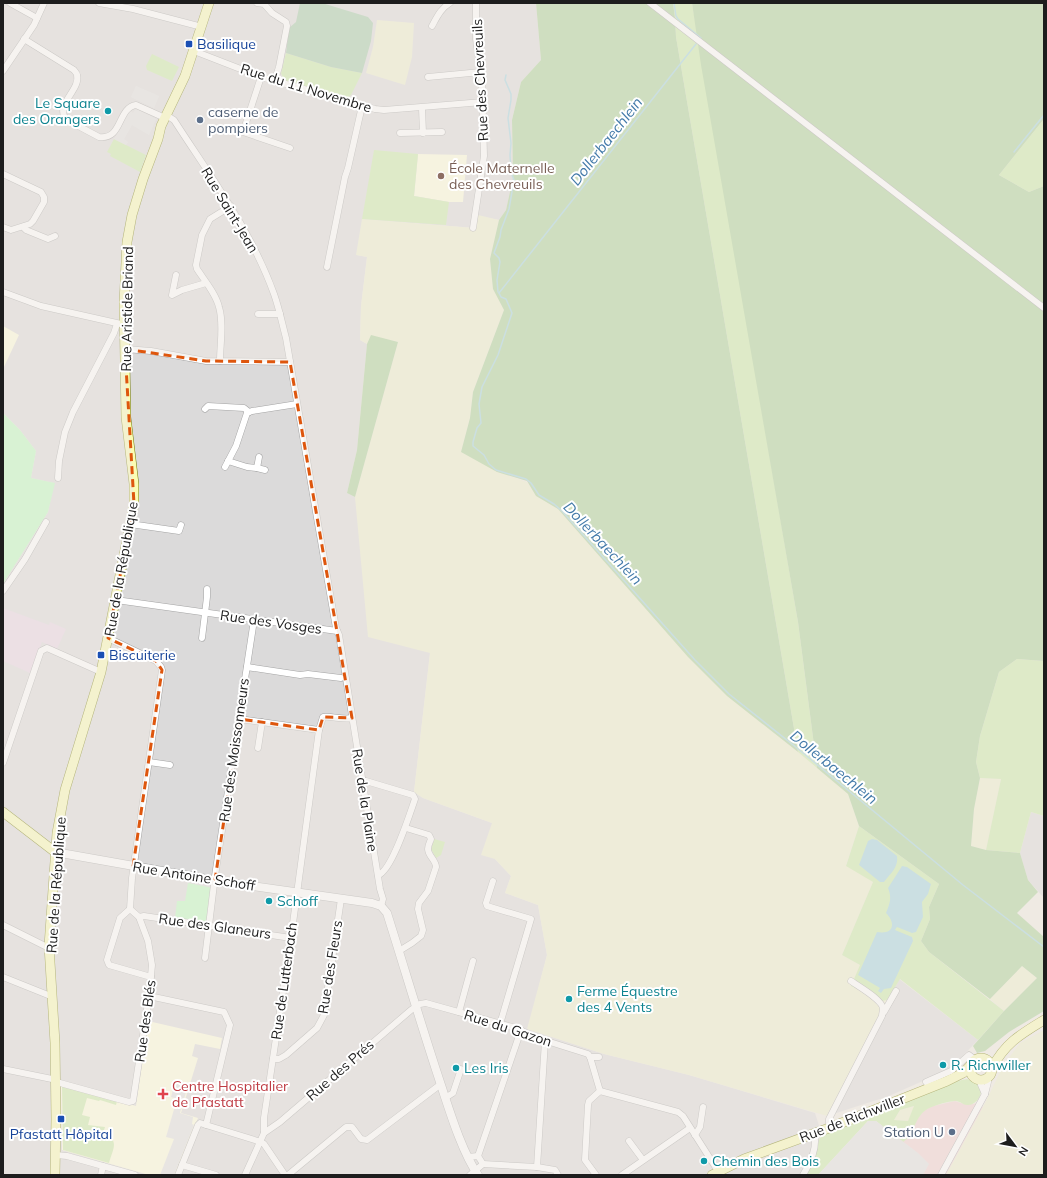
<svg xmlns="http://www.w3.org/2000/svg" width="1047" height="1178" font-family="Mulish,sans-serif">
<rect width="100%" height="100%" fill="#efeae3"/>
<g fill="#dbdada">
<polygon points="3,3 536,3 541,60 521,82 512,120 513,178 506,210 499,220 478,216 475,228 363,219 357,255 367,257 361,306 360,340 367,344 357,450 347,493 355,497 430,653 414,792 423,798 492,823 495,859 511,876 505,893 538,905 547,955 528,1029 604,1054 689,1075 815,1113 822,1135 819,1140 817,1148 805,1175 3,1175 3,584 48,512 54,483 31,478 36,451 20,430 3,413"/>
<polygon points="1031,812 1044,816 1044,898 1028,880 1020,853"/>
<polygon points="899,979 978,1040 950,1069 889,1096 827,1116"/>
</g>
<polygon fill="#f1d1d1" points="955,1101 964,1104 974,1104 976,1103 983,1107 946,1175 818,1175 888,1126 897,1133 912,1133 915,1122 923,1111 929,1107"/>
<polygon fill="#e8d4e5" points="3,608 49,625 50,622 66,629 57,649 42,642 30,673 3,661"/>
<g fill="#fffedb">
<polygon points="418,154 467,155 463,202 449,202 414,196"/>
<polygon points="3,326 19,335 3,369"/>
<polygon points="148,1021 222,1038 220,1049 195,1044 192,1056 198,1058 181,1113 198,1118 176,1175 149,1175 62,1150 61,1085 136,1106"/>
</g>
<g fill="#eeefcd">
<polygon points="377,20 414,23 412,57 405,85 366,73 373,47"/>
<polygon points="478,215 499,220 490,259 493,289 504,310 473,392 470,418 461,452 509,476 527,482 536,496 558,509 688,657 727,696 798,752 848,794 859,826 846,865 873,882 842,955 860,965 882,1001 887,1000 827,1116 689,1075 604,1054 527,1029 547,955 538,905 505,893 511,876 495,859 481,855 492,823 423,798 414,792 430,653 368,637 355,497 398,342 371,336 367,344 360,340 361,306 367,257 356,255 362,219 474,228"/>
<polygon points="980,778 1001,779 986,850 971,846 974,809"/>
<polygon points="1022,966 1037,978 1004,1011 990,999"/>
<polygon points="1044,1030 1044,1174 946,1175 983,1107 1004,1064 1020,1043"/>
<polygon points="915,1106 908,1121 894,1120 900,1110"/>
</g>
<g fill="#cbeca6" fill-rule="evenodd">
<polygon points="673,3 692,3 798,622 817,768 798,752 676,37 675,18"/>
<polygon points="286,53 331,67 362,73 351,95 347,99 284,81 281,73"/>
<polygon points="152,54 179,67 172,81 147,70 146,66"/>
<polygon points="1044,119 1044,186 1029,192 999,175"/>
<polygon points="114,139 146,155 140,172 110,156 111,154 107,152"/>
<polygon points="374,150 418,154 414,196 449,202 446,225 362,219"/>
<polygon points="1017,659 1044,661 1044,816 1031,812 1020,853 986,850 1001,779 980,778 976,762 980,736 999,672"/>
<polygon points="859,826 939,884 929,907 930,919 921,941 929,952 1004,1011 978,1040 900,979 887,1000 882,1001 851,986 860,965 842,955 873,882 846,866"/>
<polygon points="434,839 445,842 441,855 436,858 431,849"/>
<path d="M967,1079L977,1083C979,1086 981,1089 981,1091C981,1098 974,1106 967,1105C963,1105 960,1101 956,1101C949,1101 931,1106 926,1110C914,1118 915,1134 903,1142L896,1136L897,1133L889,1126L885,1128L876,1121H868L818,1175H805L817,1148L819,1140L822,1135L949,1085L952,1082ZM914,1106L908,1121L894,1120L900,1110Z"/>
<path d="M62,1086L117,1101L116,1105L100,1100L99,1101L87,1098L82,1115L90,1117L88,1125L105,1127L104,1130C119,1143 114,1146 109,1163L63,1150Z"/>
</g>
<g fill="#a9d095">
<polygon points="536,3 673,3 675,18 676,37 798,752 727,696 688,657 558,509 536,496 527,481 497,472 461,452 470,418 473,392 504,310 493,289 490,259 499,220 506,210 513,178 512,120 521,82 541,60"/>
<polygon points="692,3 1044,3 1044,119 999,175 1029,192 1044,186 1044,661 1017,659 999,672 980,736 976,762 980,778 974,809 971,846 986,850 1020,853 1028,880 1038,892 1017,913 1044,937 1044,1011 1009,1032 985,1051 977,1053 973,1046 1004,1011 1037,978 1022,966 990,999 929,952 921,941 930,919 929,907 939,884 859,826 848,794 817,768 798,622 701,65"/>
<polygon points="371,335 398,342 355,497 347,493 357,450 367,344"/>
</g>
<polygon fill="#a3c9a7" points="300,3 322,3 368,17 373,23 371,41 362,73 331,67 286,53 289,28 296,22"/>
<g fill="#bdfcbf">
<polygon points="3,413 20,430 36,451 31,478 55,483 48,512 3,584"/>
<polygon points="188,883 213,888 208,919 205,922 175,918 177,901 185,901"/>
</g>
<g fill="#e1e1e1">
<polygon points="136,86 159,96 154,108 131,97"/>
<polygon points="136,109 156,119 149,135 132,125 124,139 128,142 126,145 114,139 130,111 133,113"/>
<polygon points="175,1082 188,1085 180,1113 193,1117 192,1124 194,1125 174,1175 160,1175 174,1139 166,1137 177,1099 171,1097"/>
<polygon points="868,1121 876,1121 918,1153 929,1164 923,1175 818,1175"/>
</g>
<g fill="#a1d3df">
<path d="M872,839L877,840L897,856C899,867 890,874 884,882H880L859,865L868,841Z"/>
<path d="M902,866L907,867L931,884L928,894L922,902L923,917L916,932L912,933L897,927L895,930L912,937L913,941L891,988L884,989L881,993L878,991L880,988L858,975L877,932C894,935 896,923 886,913C890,903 892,898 888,888Z"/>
</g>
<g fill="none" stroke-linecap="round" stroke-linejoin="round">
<g stroke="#a1d3df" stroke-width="1.5">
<polyline points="674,3 676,16 678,19 701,38 700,39"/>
<polyline points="1014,152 1044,115"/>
<polyline points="498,292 497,280 500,262 499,258 494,253 500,237 501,230 509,209 514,180 511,172 510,155 511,143 508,118 511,100 511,94 505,80 506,75"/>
<polyline points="499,293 501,297 506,299 512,313 498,355 482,387 479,404 481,423 477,428 473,442 473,446 484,455 489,464 496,470 526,479 531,483 539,495 554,504 562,511 695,660 729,694 797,748 963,885 1044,947"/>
<polyline points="499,293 696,44"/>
</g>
<defs>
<g id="minor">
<polyline points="10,3 37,18"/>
<polyline points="99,3 133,9 202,27"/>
<polyline points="257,3 264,4 272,13 286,22 287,26 279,67 275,80"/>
<polyline points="650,3 1044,308"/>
<path d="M432,26C437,17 441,8 450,3"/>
<path d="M24,39L74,70C75,72 77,73 77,75C81,90 53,106 67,120L99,137C123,140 117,108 136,105L165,118"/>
<polyline points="194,51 261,77 375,109 384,110 483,102"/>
<polyline points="3,71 34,25 44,3"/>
<polyline points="261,77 243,132 290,148"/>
<polyline points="428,77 481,72"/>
<polyline points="422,108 423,133"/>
<path d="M166,115L174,120C210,176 251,230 274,294C279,308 282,323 286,338L336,628L339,635L380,889L383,899L381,906"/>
<polyline points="400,133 442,132"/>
<polyline points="3,174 41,192 44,197 44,202 33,221 30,224 11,230 3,227"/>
<polyline points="23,227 26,230 48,239 55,236"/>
<polyline points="473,228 484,156 482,82 476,39 476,3"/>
<polyline points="327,267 345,177 348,168 362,106"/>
<polyline points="176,275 172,295 182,290 206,283"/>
<polyline points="3,292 41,306 121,324"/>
<polyline points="258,314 280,314"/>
<polyline points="125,349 151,351 206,361 290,362"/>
<path d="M220,361C220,344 224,324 219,307C216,294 205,281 197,269L196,265L202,235L210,219L231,206"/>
<polyline points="205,409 208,406 244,408 249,412"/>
<polyline points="228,461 247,467 257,468 259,457"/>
<polyline points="225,467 236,446 247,413 252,411 297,404"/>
<polyline points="257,468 265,470"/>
<polyline points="58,478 59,461 65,432 73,412 114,333 117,324"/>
<polyline points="130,524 179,531 181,525"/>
<polyline points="3,591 25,559 46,522"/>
<polyline points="116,600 337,631"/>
<polyline points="202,638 207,597 207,589"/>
<polyline points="247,667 300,675 308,674 341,678"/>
<polyline points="239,719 319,730"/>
<polyline points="258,748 262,722"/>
<polyline points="149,762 170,765"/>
<polyline points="3,763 41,651 47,648 101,672"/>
<path d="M362,781H366L413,795L415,799C410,813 392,871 378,875"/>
<polyline points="493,881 486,903 487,906 531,919 500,1024"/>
<polyline points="130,909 120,918 107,960 109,965 151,977"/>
<polyline points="139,917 144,916 291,938"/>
<polyline points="3,925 45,946 49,946"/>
<path d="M399,951L412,943L421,936L423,930L418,909L419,903L428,891L436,867C436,860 428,856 428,849C428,845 430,842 431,839L429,835L406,828"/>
<polyline points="205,958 215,876 254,620"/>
<polyline points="3,977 48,995 52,995"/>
<polyline points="149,996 224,1012 230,1025 207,1121 206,1125 200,1123 198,1125 178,1175"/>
<polyline points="459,1012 473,961"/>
<polyline points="884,1012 896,991"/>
<polyline points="545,1041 537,1167 555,1170 558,1175"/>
<polyline points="590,1057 600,1091"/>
<polyline points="273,1059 279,1059 286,1055 317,1028 324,1015 341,899"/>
<polyline points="3,1069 52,1079 60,1083 129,1102 133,1101 149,996 152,965 148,941 139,917 130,909 132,878 162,670 161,667 156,661 108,638"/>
<polyline points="979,1080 985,1094"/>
<polyline points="926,1082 951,1071 969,1055 975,1060"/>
<polyline points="600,1091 678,1112 683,1116 718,1171"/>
<polyline points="445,1098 453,1093 461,1069"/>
<polyline points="206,1125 261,1142 264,1144 285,1175"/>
<path d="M829,1128V1119L882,1016C882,1013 883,1011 883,1009C883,1000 858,986 851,981"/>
<polyline points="264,1133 280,1122 411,1010 420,1004 426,1003 516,1028 534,1037 588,1054 590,1057 599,1057"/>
<polyline points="695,1135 700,1127 703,1107"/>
<polyline points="629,1141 643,1160"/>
<polyline points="56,1155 67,1156 135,1175"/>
<polyline points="478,1156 521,1030"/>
<polyline points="468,1157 478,1156 483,1164 470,1175"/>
<polyline points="483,1164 537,1167"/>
<polyline points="182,1165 216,1175"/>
<polyline points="101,1175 103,1166"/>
<path d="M245,1175L264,1133V1118L291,938L319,730L323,717C333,716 342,720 352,718"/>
<polyline points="288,1175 346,1127 352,1127 361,1139 367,1140 441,1084"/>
<polyline points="596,1175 585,1160 588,1105 589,1101 600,1091"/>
<polyline points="622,1175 690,1128"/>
<path d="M803,1175C810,1163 818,1148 814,1133"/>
<polyline points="941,1175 985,1094 988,1082 988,1078"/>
</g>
<path id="tertiary" d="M55,852L224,882L372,903L381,906L387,913C405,970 422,1028 441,1085C450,1112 462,1152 478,1175"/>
<g id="secondary">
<polyline points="3,812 55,852"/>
<circle cx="981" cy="1069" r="11"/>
<path d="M992,1068C1005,1043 1021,1034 1044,1020"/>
<polyline points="55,1175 56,1119 55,1043 49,946 57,833 65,790 101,672 134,504 134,484 126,417 124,303 127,242 132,215 143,179 158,139 161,126 185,76 209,3"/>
<polyline points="712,1175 744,1159 829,1128 947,1081 963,1073 970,1066"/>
</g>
</defs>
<use href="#minor" stroke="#a4a4a4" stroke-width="7"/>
<use href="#tertiary" stroke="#a4a4a4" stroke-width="9"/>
<use href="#secondary" stroke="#707800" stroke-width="10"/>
<use href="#minor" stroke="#fff" stroke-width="6"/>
<use href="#tertiary" stroke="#fff" stroke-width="8"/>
<use href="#secondary" stroke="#fbfcb3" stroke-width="9"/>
</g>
<path d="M0 0H1047V1178H0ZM125,349L206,361L290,362L352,718L323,717L319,730L239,719L215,880L133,867L162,670L156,661L108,638L134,504Z" fill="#efeae3" fill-opacity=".55" fill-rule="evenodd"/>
<path fill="none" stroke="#de560d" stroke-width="3" stroke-dasharray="8 5" stroke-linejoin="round" d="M125,349L206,361L290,362L352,718L323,717L319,730L239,719L215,880L133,867L162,670L156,661L108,638L134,504Z"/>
<g fill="#1a4fb4" stroke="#fff" stroke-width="1.5">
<rect x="185" y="40" width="8" height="8" rx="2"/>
<rect x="97" y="651" width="8" height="8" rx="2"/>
<rect x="57" y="1115" width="8" height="8" rx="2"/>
</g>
<g fill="#0f9aa8" stroke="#fff" stroke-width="1.5">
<circle cx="108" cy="111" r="4"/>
<circle cx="269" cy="901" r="4"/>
<circle cx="569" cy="999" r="4"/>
<circle cx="943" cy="1065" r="4"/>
<circle cx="456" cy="1068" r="4"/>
<circle cx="704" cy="1161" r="4"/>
</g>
<g fill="#5c6f8a" stroke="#fff" stroke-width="1.5">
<circle cx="200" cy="120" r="4"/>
<circle cx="952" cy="1132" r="4"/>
</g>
<circle fill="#8d6e63" stroke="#fff" stroke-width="1.5" cx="441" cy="176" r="4"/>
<path fill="#e0444e" stroke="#fff" stroke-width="1.5" d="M161 1088h4v4h4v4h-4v4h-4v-4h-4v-4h4z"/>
<g text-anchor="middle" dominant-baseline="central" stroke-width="4" stroke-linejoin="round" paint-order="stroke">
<g font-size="14" fill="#164399" stroke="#fff" text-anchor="start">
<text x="197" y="44">Basilique</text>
<text x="109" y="655">Biscuiterie</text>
<text x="61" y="1134" text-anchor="middle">Pfastatt Hôpital</text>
</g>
<g font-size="14" fill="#1d1d1d" stroke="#fff">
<text transform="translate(480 80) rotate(-93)">Rue des Chevreuils</text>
<text transform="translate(306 88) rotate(17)">Rue du 11 Novembre</text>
<text transform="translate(230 210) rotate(59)">Rue Saint-Jean</text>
<text transform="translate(127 309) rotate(-89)">Rue Aristide Briand</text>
<text transform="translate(121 569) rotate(-80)">Rue de la République</text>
<text transform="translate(271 622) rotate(8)">Rue des Vosges</text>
<text transform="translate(234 750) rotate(-82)">Rue des Moissonneurs</text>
<text transform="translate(365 800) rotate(81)">Rue de la Plaine</text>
<text transform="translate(194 876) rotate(9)">Rue Antoine Schoff</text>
<text transform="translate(56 885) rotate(-86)">Rue de la République</text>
<text transform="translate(215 926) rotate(8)">Rue des Glaneurs</text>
<text transform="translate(330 967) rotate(-81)">Rue des Fleurs</text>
<text transform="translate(284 981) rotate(-82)">Rue de Lutterbach</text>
<text transform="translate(145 1021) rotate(-82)">Rue des Blés</text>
<text transform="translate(508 1028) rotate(18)">Rue du Gazon</text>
<text transform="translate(340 1070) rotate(-41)">Rue des Prés</text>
<text transform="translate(852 1118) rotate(-21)">Rue de Richwiller</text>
</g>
<g font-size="14" fill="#0d838f" stroke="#fff" text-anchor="start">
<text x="100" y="103" text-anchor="end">Le Square<tspan x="100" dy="16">des Orangers</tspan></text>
<text x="277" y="901">Schoff</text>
<text x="577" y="991">Ferme Équestre<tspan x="577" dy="16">des 4 Vents</tspan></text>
<text x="951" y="1065">R. Richwiller</text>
<text x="464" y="1068">Les Iris</text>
<text x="712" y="1161">Chemin des Bois</text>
</g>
<g font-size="14" fill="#4e5e75" stroke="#fff" text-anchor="start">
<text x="208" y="112">caserne de<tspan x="208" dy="16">pompiers</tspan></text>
<text x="944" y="1132" text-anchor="end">Station U</text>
</g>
<g font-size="14" fill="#785e54" stroke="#fff" text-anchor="start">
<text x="449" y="168">École Maternelle<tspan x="449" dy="16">des Chevreuils</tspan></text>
</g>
<g font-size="14" fill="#be3a42" stroke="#fff" text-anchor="start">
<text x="172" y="1086">Centre Hospitalier<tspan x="172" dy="16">de Pfastatt</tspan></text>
</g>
<g font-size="15" font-style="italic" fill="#437aa9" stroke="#fff">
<text transform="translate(606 141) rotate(-52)">Dollerbaechlein</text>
<text transform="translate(603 543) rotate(47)">Dollerbaechlein</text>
<text transform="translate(834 767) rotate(39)">Dollerbaechlein</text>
</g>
</g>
<rect width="1047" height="1178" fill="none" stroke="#1d1d1d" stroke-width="8"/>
<g transform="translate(1015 1146) rotate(122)" stroke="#ffffff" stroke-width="3" paint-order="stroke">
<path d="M0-3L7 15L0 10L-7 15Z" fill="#1d1d1d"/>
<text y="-6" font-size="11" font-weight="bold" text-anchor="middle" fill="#1d1d1d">N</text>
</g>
</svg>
